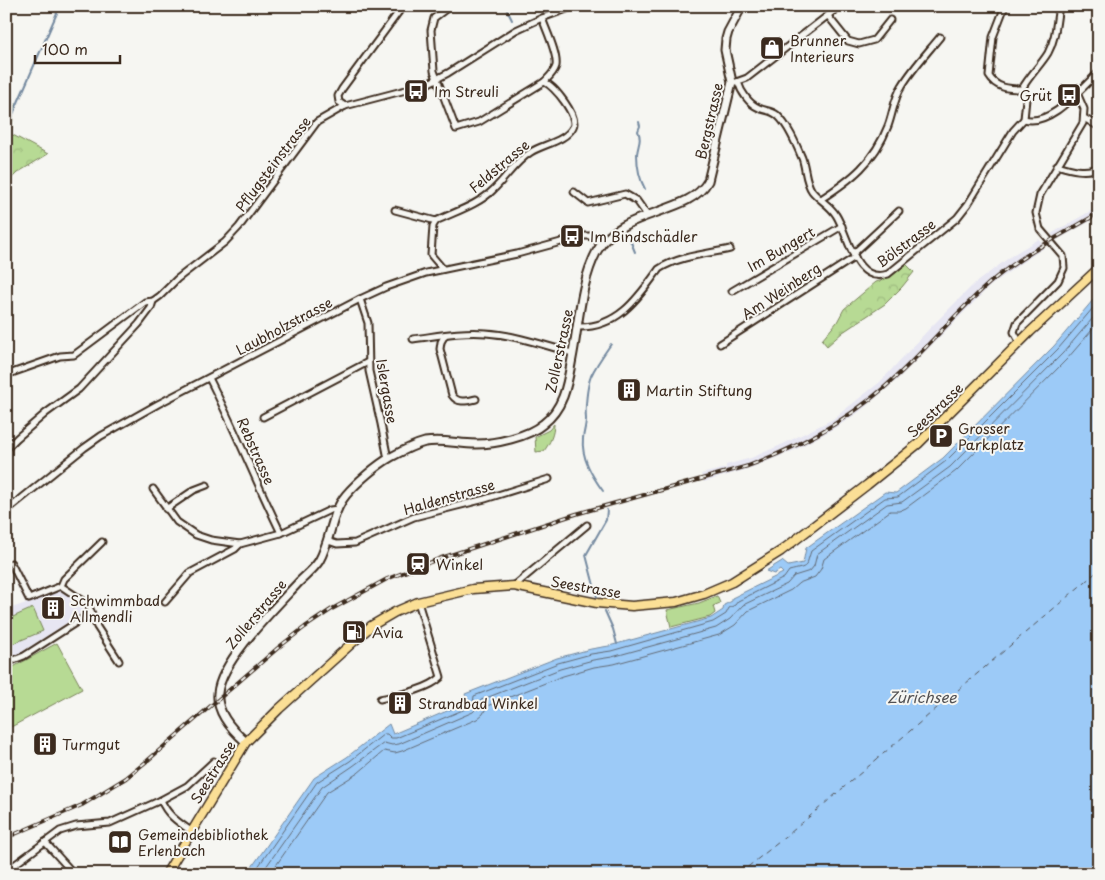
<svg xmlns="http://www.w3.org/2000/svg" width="1105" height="880" font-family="'Playpen Sans',sans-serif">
<defs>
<pattern id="forest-crowns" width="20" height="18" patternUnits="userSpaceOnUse" patternTransform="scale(1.25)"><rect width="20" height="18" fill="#b7da94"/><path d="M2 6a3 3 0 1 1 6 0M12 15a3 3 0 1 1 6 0" fill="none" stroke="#9ebb7f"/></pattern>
</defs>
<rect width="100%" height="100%" fill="#f6f6f2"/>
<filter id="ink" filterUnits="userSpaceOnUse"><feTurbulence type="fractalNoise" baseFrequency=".02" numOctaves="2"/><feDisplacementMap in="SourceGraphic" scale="10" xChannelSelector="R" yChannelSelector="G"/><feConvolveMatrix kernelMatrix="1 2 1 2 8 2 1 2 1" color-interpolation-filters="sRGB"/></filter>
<g filter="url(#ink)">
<g fill="#e7e6f2">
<polygon points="1099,206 1099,216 1057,240 1051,234"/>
<polygon points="1039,239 1044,248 1021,263 989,287 898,379 859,412 838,426 795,450 748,469 704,482 701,474 726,468 726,465 751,458 781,445 833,419 880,382 929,329 974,284 1014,254"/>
<polygon points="61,591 83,605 85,611 20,653 6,659 6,604 9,609"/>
</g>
<g fill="url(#forest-crowns)" stroke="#798259">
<polygon points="15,103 11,134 48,154 17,173 6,184 6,121"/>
<polygon points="905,263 914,272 902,287 885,304 843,332 827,346 822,340 837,322 844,309 876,282 883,280"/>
</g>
<g fill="#b7da94" stroke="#798259">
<path d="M554,424C554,434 550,443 544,451L536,452L535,437L549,430Z"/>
<polygon points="717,596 720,603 713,606 715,613 710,617 671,627 667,610 699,603"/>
<polygon points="33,608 43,631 7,646 6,620"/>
<polygon points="57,643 82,689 11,727 6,719 6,671"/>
</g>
<polygon fill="#9ccaf7" stroke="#758aa0" points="1099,293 1099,874 247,874 314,778 347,757 389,724 393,734 468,702 465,694 557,658 591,649 609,646 711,618 723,610 724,605 732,601 732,598 783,573 780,570 774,574 766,571 782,561 788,566 803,563 806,548 885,492 896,493 943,458 1054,346"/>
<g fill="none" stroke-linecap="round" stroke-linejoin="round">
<g stroke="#626a75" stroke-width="1">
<path d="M253,874L317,782L350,761L384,734H387L391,738H396L470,707L473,704L474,696L558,663L591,654L611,651L713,622L726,614L729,608L735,605L738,601L784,578L789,571C809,566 805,569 811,551L885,498L898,497L946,461L1058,349L1099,301"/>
<polyline points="261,874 322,787 353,766 384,743 392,745 399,744 473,712 477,708 481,700 560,669 593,660 612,657 716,628 730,619 743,605 787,584 794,576 810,571 814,566 817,554 887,504 902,502 950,467 1063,353 1099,311"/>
<polyline points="270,874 327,792 358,773 384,751 395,753 402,751 477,719 483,714 487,706 563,676 594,667 614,664 719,635 735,625 748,611 791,590 799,583 815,577 821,569 824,559 890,511 899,511 906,508 956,471 1067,359 1099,322"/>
</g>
<g stroke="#758aa0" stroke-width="2">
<polyline points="505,6 512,20"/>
<path d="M639,122L640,126L638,131C642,140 638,145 637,154C637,167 639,178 645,189"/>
<polyline points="6,130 60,6"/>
<polyline points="628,235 635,252"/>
<path d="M603,491C592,476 581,458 583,438C584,431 586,425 586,419C585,408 587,386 591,376C596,365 604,354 611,344"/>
<polyline points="597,597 586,555 606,520 607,510"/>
<polyline points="605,611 613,629 617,644"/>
</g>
<polyline stroke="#535254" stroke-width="1" stroke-dasharray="6 5" stroke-linecap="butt" points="739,874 789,834 1099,570"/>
<defs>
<g id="street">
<path d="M450,6L434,18L431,30L434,71L456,129L479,122L544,82C549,77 554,73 556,66C558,54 546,30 542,18"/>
<path d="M1005,6L993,37L989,76C996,88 1008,89 1022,89"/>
<polyline points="828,16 848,41 859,44 874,40 890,20"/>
<polyline points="736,82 747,78 840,6"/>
<path d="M738,82C741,92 749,104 759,108C765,111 771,110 777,115C788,125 796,144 802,158C806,169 805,181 812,191C819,200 830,205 836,215C849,235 854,285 888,274L957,218L968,204L1013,131L1024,119"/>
<path d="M1022,89L1026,99L1024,119C1051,127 1081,88 1099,72"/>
<path d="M1022,89C1029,76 1040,66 1048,53C1056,38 1056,23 1059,6"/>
<polyline points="345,106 339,102 338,96 342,89 403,6"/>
<polyline points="1084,118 1099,127"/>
<path d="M1057,165C1070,169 1086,174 1099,167"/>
<polyline points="574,192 588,203 625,194 637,201 647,215"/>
<path d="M821,199C852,179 874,162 888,126C893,113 894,98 902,86C912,69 927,53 940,37"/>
<polyline points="395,210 436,221"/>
<path d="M436,221C454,212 478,205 493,190C506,178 515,162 531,152C543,144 565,142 573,127C579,117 554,85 544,82"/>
<polyline points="436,221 433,226 431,255 443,269"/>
<polyline points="853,254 899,211"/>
<polyline points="732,291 842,226"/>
<polyline points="360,299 368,323 369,371 381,424 388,459"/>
<path d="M578,327C618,328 638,298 659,269C679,256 707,254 730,249"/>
<path d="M445,335L441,342L440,349L452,395C458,404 467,401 476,399"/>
<path d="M413,339C437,336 461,331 486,333C515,335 544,345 572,353"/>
<polyline points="1020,343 1014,332 1017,323 1058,281 1064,268 1063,256 1040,229 1036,213 1040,195 1083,123 1084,109 1077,93"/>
<polyline points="720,344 855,257"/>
<polyline points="6,375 60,356 74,355 145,302 153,301 160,296 177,279 225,242 239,227 317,122 345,106 425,85 448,73 516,30 542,18 575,6"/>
<path d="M209,378C235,429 256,482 281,533"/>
<polyline points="263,417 368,362"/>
<polyline points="6,449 17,438 46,413 79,389 139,324 151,308 153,301"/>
<polyline points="153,489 177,522 196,535 211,540 240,544 281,533 330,510 338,509"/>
<polyline points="166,509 194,490 207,485"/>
<polyline points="6,511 84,448 101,436 158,404 360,299 386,287 426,273 517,254 583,236 590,236 602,244"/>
<polyline points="328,541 337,544 355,543 414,517 485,499 549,479"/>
<polyline points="11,563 29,599 61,586 64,579 102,542"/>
<polyline points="61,586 88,604 97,627 119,661"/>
<polyline points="514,586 587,525"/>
<polyline points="165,602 190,573 235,549 240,544"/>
<polyline points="6,663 24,656 91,613"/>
<path d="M380,699C398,695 428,690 441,677L418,602"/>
<path d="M191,831C178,822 167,815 161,800L187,786L214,761"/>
<polyline points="45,842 74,874"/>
<polyline points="6,871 60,831 76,826 110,823 161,800"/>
</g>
<path id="secondary" d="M246,742C232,730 216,713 218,693C221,660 276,607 299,582C305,576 314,569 319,561C331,540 331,513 346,495C357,482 377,465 391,457C402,451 413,445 425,442C442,439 459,444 476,444C495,444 528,437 543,424C566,407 568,379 573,353C579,320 581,281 597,251C621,208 689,216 708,181L732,82L725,50L726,39L728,32L742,6"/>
<polyline id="primary" points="166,874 246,742 279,709 371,626 395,612 418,602 473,589 514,586 597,603 632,606 676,602 704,594 732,582 781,551 867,485 918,444 1030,332 1099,268"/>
</defs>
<use href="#street" stroke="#3b2a1e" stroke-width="9"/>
<use href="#secondary" stroke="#3b2a1e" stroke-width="11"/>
<use href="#primary" stroke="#3b2a1e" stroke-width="11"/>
<use href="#street" stroke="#f6f6f2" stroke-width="5"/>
<use href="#secondary" stroke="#f6f6f2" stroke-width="7"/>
<use href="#primary" stroke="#fbdf96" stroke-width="8"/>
<defs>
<path id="rail" d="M6,838L82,805L126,778L147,761L279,647L305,627L332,609L387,579L441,558L576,514L748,466C804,445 856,416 899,374C931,344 959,309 993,280C1025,253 1063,234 1099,213"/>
</defs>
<use href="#rail" stroke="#3b2a1e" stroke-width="4"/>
<use href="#rail" stroke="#f6f6f2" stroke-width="2" stroke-dasharray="5.5" stroke-linecap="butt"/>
</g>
</g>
<defs>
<symbol id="shop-square" viewBox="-11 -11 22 22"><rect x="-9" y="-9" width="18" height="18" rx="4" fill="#3b2a1e" stroke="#f6f6f2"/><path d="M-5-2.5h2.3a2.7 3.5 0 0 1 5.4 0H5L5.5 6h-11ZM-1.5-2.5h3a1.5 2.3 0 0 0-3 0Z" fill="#fff"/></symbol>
<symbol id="bus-square" viewBox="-11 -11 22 22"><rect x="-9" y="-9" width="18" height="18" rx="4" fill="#3b2a1e" stroke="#f6f6f2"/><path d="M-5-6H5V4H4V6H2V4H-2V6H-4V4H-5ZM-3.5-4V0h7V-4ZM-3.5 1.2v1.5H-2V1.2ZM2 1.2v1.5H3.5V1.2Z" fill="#fff"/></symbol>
<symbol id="building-square" viewBox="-11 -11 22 22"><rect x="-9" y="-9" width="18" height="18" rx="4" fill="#3b2a1e" stroke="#f6f6f2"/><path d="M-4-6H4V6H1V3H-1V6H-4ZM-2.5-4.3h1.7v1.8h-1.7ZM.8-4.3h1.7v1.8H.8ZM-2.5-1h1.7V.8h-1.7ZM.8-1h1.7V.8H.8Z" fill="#fff"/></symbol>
<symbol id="parking-square" viewBox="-11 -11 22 22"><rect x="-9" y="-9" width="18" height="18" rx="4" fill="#3b2a1e" stroke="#f6f6f2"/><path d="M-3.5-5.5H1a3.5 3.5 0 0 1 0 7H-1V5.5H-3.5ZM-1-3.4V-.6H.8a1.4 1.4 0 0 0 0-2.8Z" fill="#fff"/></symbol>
<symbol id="station-square" viewBox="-11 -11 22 22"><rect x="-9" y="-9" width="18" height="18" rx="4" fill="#3b2a1e" stroke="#f6f6f2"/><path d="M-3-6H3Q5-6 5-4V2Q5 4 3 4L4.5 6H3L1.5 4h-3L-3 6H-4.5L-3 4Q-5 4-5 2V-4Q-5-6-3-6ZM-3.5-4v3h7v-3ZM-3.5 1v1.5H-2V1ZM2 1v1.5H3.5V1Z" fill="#fff"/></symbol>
<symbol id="fuel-square" viewBox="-11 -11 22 22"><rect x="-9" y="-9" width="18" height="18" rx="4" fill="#3b2a1e" stroke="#f6f6f2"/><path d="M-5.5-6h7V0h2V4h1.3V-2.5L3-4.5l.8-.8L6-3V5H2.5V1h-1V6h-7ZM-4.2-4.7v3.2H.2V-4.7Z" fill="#fff"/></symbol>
<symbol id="library-square" viewBox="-11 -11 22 22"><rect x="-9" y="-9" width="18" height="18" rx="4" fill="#3b2a1e" stroke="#f6f6f2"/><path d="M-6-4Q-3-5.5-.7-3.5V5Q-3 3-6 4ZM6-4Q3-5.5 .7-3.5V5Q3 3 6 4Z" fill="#fff"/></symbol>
</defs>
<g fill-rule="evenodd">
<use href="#shop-square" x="758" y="34" width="28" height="28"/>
<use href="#bus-square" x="402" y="77" width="28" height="28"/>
<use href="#bus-square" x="1055" y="81" width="28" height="28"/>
<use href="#bus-square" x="558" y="222" width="28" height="28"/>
<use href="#building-square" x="615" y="376" width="28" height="28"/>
<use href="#parking-square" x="927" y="422" width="28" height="28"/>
<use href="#station-square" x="404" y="550" width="28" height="28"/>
<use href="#building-square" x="39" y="594" width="28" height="28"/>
<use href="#fuel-square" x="340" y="618" width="28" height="28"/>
<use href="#building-square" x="386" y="689" width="28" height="28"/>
<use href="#building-square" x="31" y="730" width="28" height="28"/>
<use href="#library-square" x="106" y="828" width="28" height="28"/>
</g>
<g text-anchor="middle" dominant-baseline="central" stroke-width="4" stroke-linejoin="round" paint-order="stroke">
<g font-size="14" fill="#3b2a1e" stroke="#f6f6f2" text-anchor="start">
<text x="790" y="40">Brunner<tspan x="790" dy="16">Interieurs</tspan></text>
<text x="434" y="91">Im Streuli</text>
<text x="1052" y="95" text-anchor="end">Grüt</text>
<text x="590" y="236">Im Bindschädler</text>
<text x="646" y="390">Martin Stiftung</text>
<text x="958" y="428">Grosser<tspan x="958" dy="16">Parkplatz</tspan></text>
<text x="436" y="564">Winkel</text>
<text x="70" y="600">Schwimmbad<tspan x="70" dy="16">Allmendli</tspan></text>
<text x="372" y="632">Avia</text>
<text x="418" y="703">Strandbad Winkel</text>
<text x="62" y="744">Turmgut</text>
<text x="138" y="834">Gemeindebibliothek<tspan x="138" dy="16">Erlenbach</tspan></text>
</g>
<g font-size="14" fill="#3b2a1e" stroke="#f6f6f2">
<text transform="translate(709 121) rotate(-77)">Bergstrasse</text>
<text transform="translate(273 164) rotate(-53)">Pflugsteinstrasse</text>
<text transform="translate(499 166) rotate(-40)">Feldstrasse</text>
<text transform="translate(906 243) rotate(-37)">Bölstrasse</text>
<text transform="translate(781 249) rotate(-30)">Im Bungert</text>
<text transform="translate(781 291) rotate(-33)">Am Weinberg</text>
<text transform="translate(284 326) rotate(-28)">Laubholzstrasse</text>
<text transform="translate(559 351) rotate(-78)">Zollerstrasse</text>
<text transform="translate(387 391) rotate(80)">Islergasse</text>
<text transform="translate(935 410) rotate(-44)">Seestrasse</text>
<text transform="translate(256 451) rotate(66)">Rebstrasse</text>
<text transform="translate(449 497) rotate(-16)">Haldenstrasse</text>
<text transform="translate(586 587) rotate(10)">Seestrasse</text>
<text transform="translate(256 614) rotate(-50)">Zollerstrasse</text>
<text transform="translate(213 772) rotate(-58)">Seestrasse</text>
</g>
<g font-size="15" font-style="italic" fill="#535254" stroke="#f6f6f2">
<text x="922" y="696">Zürichsee</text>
</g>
</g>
<rect width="1105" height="880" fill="none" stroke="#f6f6f2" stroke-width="25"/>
<rect x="12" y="12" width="1080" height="855" fill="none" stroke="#3b2a1e" stroke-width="2" filter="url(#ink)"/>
<path d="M35 55v8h85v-8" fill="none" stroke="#3b2a1e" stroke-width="2.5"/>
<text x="42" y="55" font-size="15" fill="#3b2a1e" stroke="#f6f6f2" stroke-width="4" paint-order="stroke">100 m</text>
</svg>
